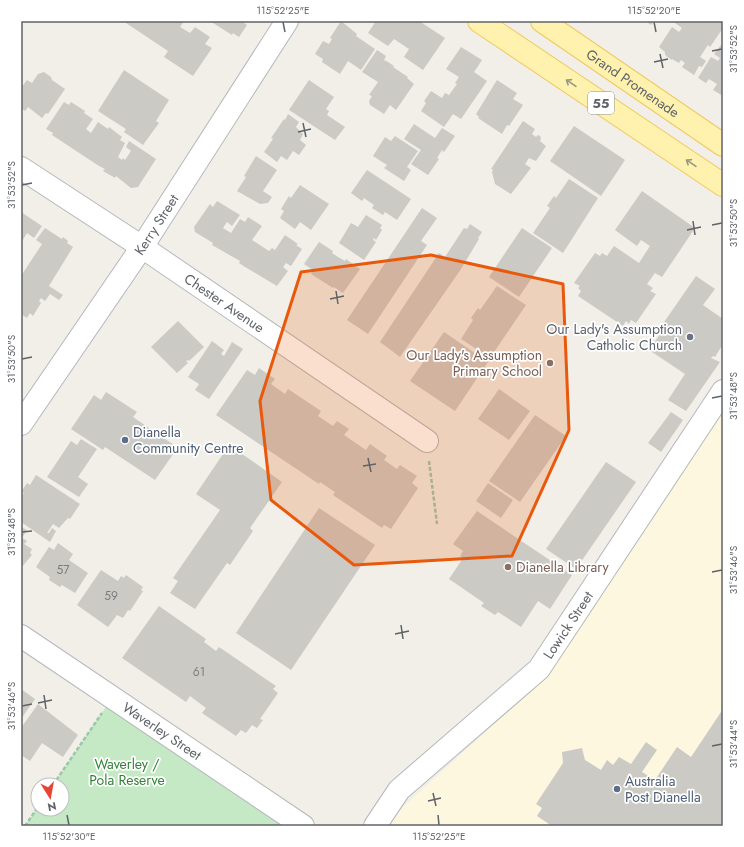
<svg xmlns="http://www.w3.org/2000/svg" width="744" height="847" font-family="Jost,sans-serif">
<rect width="100%" height="100%" fill="#f1efe8"/>
<polygon fill="#fef7e0" points="723,391 723,826 382,826 545,678"/>
<polygon fill="#c5e8c5" points="112,698 303,826 25,826 38,807 38,809 62,809 62,785 53,785"/>
<g fill="#cccac5">
<polygon points="123,21 184,21 180,27 190,33 195,27 210,37 205,44 212,48 193,76 164,57 168,51"/>
<polygon points="210,21 241,21 247,25 239,37 233,33 232,35"/>
<polygon points="341,21 357,34 356,36 375,49 361,70 348,61 340,74 322,62 323,59 315,54 323,41 329,44 332,39 330,38"/>
<polygon points="376,21 419,21 445,38 423,70 404,57 409,49 394,39 388,46 368,33"/>
<polygon points="645,21 654,21 651,25"/>
<polygon points="676,21 723,21 723,28 710,47 708,45 700,57 706,61 702,67 699,66 694,75 682,67 685,63 681,60 679,63 672,59 672,60 666,56 665,54 665,52 659,47 672,27 679,32 682,28 675,23"/>
<polygon points="721,45 723,46 723,96 713,90 717,84 709,79 706,83 698,78 711,57 718,61 720,58 714,54"/>
<polygon points="461,47 482,60 474,72 487,81 461,119 453,114 444,127 421,111 426,103 424,101 431,91 442,98 445,93 449,95 457,84 455,83 459,77 446,69"/>
<polygon points="377,50 386,56 384,60 388,62 394,66 393,67 408,77 407,78 414,84 396,110 390,105 384,114 370,105 369,101 372,96 369,95 378,82 362,72"/>
<polygon points="124,70 169,100 156,121 159,123 143,145 124,132 126,129 98,111"/>
<polygon points="44,72 51,77 52,80 65,89 48,114 46,113 42,118 28,107 25,111 21,108 21,88 27,80 32,83 38,74"/>
<polygon points="309,80 334,97 326,109 329,111 327,115 345,127 335,140 289,110"/>
<polygon points="497,80 517,93 513,99 523,105 509,126 507,125 502,134 478,118 479,117 476,114"/>
<polygon points="64,102 69,105 71,102 85,111 84,113 93,119 86,129 91,133 98,122 108,129 109,127 122,137 120,140 125,143 118,157 122,160 123,158 125,160 131,151 126,147 129,141 156,159 138,187 131,188 116,176 115,178 103,171 105,169 99,166 52,135 53,133 46,129"/>
<polygon points="288,114 299,122 296,127 303,134 300,140 306,145 299,155 293,151 287,160 281,156 277,162 264,152 273,139 271,138 284,119 285,120"/>
<polygon points="523,121 535,129 532,134 536,137 538,135 540,136 541,138 540,141 546,146 536,161 529,158 525,164 531,168 511,194 495,184 492,172 493,170 491,169"/>
<polygon points="414,124 435,138 442,128 455,136 444,152 442,150 437,158 439,159 428,175 411,164 421,150 404,139"/>
<polygon points="574,126 625,160 601,196 550,161"/>
<polygon points="395,136 418,151 407,167 411,170 404,181 384,168 387,165 373,156 385,137 391,141"/>
<polygon points="256,156 277,170 263,191 272,197 268,203 260,204 237,191 246,177 244,176"/>
<polygon points="367,170 411,199 397,220 385,212 383,215 372,208 374,205 364,198 362,201 351,193"/>
<polygon points="569,179 598,198 563,253 533,233 550,208 547,206 554,196 556,198"/>
<polygon points="300,185 329,204 311,230 300,222 295,229 280,218 284,211 281,209 289,196 291,198"/>
<polygon points="642,191 695,228 662,277 655,273 647,284 653,288 650,291 656,294 636,323 631,320 629,324 626,321 623,326 578,296 581,291 578,288 580,286 574,283 595,253 600,256 602,253 607,256 614,246 639,263 650,246 641,240 637,246 615,230"/>
<polygon points="217,201 240,215 232,226 227,222 223,228 231,233 240,219 245,222 248,217 262,226 252,240 269,251 272,248 275,250 285,235 298,244 296,245 302,249 291,266 286,263 283,267 288,271 277,286 245,267 239,263 240,261 212,245 213,243 195,232 194,227 210,204 213,207"/>
<polygon points="422,208 437,218 421,241 427,245 368,334 347,320"/>
<polygon points="21,212 42,226 34,238 27,233 21,243"/>
<polygon points="366,215 382,225 380,228 382,230 376,240 374,238 373,240 376,242 364,260 339,243 351,223 358,227"/>
<polygon points="470,224 482,232 478,238 479,239 461,269 400,357 380,342 439,253 445,257 464,228 467,229"/>
<polygon points="45,228 62,239 63,237 68,241 67,243 73,247 49,286 63,295 59,300 50,294 45,301 41,298 39,301 41,303 33,316 30,313 27,318 21,314 21,276 42,244 36,240"/>
<polygon points="522,228 552,248 519,297 489,277"/>
<polygon points="319,242 333,251 332,253 338,257 345,261 346,259 360,269 343,293 334,287 333,288 311,274 313,270 304,264"/>
<polygon points="696,276 715,289 703,305 723,319 723,344 715,357 713,356 711,358 720,362 686,411 668,400 685,374 649,350 663,330 660,328"/>
<polygon points="497,286 526,305 490,358 461,339 473,320 471,318 478,308 480,310"/>
<polygon points="178,321 204,347 190,360 189,361 188,360 186,361 188,363 177,373 151,347"/>
<polygon points="444,332 488,362 455,411 410,381"/>
<polygon points="212,341 224,350 221,354 224,356 232,342 243,349 209,399 195,390 199,384 188,377"/>
<polygon points="259,368 275,379 271,384 285,394 288,389 321,411 318,416 333,426 337,421 349,429 344,435 366,450 370,444 387,456 384,460 397,469 400,465 417,476 412,483 418,488 391,529 384,525 382,528 333,495 335,492 320,482 319,484 216,415 247,370 255,375"/>
<polygon points="499,389 530,411 509,440 478,419"/>
<polygon points="106,392 137,412 133,417 174,445 173,447 176,450 155,480 105,447 103,450 71,429 94,395 101,400"/>
<polygon points="671,412 683,420 661,452 648,443"/>
<polygon points="535,415 566,436 520,502 489,481"/>
<polygon points="81,439 97,449 78,477 88,484 79,497 47,477 71,441 77,445"/>
<polygon points="235,449 282,482 250,528 253,531 230,565 227,563 195,609 170,593 178,581 173,578 220,510 196,494 225,451 231,455"/>
<polygon points="606,462 636,482 576,569 546,549"/>
<polygon points="36,475 80,504 70,519 68,518 59,528 53,524 47,533 49,533 52,528 56,531 50,542 21,522 21,496 24,493 21,492 27,483 30,485"/>
<polygon points="488,483 513,500 501,518 476,501"/>
<polygon points="319,508 375,545 291,670 236,633"/>
<polygon points="477,511 572,575 550,609 538,601 521,627 498,612 495,615 481,606 484,603 449,579 463,558 460,556 463,551 453,544"/>
<polygon points="21,527 27,530 22,538 27,541 24,544 32,549 30,553 32,555 21,568"/>
<polygon points="58,543 73,554 69,560 88,573 75,593 62,585 60,587 49,580 50,577 36,567 49,547 54,550"/>
<polygon points="101,570 118,581 121,576 124,578 126,575 143,587 141,590 143,591 130,611 128,610 123,618 117,615 108,627 77,605"/>
<polygon points="159,606 206,639 204,642 216,651 219,647 276,686 273,689 278,693 260,719 263,720 257,728 252,725 246,733 241,730 236,736 202,713 206,708 190,696 186,702 122,658"/>
<polygon points="21,689 35,699 21,719"/>
<polygon points="38,704 78,735 63,757 42,743 30,761 21,755 21,728"/>
<polygon points="723,709 723,826 552,826 537,816 542,808 536,804 563,763 562,752 582,748 585,760 601,770 607,760 613,765 619,757 631,764 646,742 657,750 642,772 655,780 677,747 691,757"/>
</g>
<g fill="none" stroke-linecap="round" stroke-linejoin="round">
<defs>
<g id="minor">
<path id="s1" d="M21,168L142,247L427,441"/>
<path id="s2" d="M21,424L142,247L287,21"/>
<path id="s3" d="M21,636L303,826"/>
<path id="s4" d="M375,826L399,790L539,669L723,391"/>
</g>
<g id="major">
<polyline points="479,21 723,185"/>
<path id="s5" d="M542,21L723,145"/>
</g>
</defs>
<use href="#minor" stroke="#b5b8bc" stroke-width="24"/>
<use href="#major" stroke="#f2c960" stroke-width="24"/>
<g stroke="#9cc7a9" stroke-width="2.5" stroke-dasharray="4 2" stroke-linecap="butt">
<polyline points="429,461 437,524"/>
<polyline points="53,785 102,713"/>
<polyline points="25,826 38,807"/>
</g>
<use href="#minor" stroke="#fff" stroke-width="22"/>
<use href="#major" stroke="#fff2af" stroke-width="22"/>
</g>
<defs><path id="oneway-shaft" d="M-6 0H5M1.5-3L5.5 0L1.5 3" fill="none" stroke-width="1.6" stroke-linecap="round" stroke-linejoin="round"/></defs>
<g stroke="#979581">
<use href="#oneway-shaft" transform="translate(571 83) rotate(-146)"/>
<use href="#oneway-shaft" transform="translate(691 163) rotate(-146)"/>
</g>
<path fill="#e8590c" fill-opacity="0.2" stroke="#e8590c" stroke-width="3" stroke-linejoin="round" d="M431,255L563,284L569,430L512,556L354,565L271,500L260,401L301,272Z"/>
<path fill="none" stroke="#5f6368" stroke-width="1.5" d="M283,22L285,32M654,22L656,32M712,51L722,49M660,54L663,68M654,62L668,59M303,123L306,137M298,132L311,129M22,185L32,183M693,221L695,235M712,225L722,223M687,230L701,227M336,291L338,304M330,299L344,296M22,359L32,357M712,398L722,396M368,458L371,472M363,466L376,464M22,532L32,531M712,572L722,570M401,625L403,639M395,634L409,631M44,695L46,709M38,703L52,700M22,706L32,704M712,746L722,744M433,793L436,806M428,801L441,798M67,815L69,825M438,815L439,825"/>
<circle fill="#6b7280" stroke="#fff" stroke-width="1.5" cx="690" cy="337" r="4"/>
<g fill="#8d6e63" stroke="#fff" stroke-width="1.5">
<circle cx="550" cy="363" r="4"/>
<circle cx="508" cy="567" r="4"/>
</g>
<g fill="#5c6f8a" stroke="#fff" stroke-width="1.5">
<circle cx="125" cy="440" r="4"/>
<circle cx="617" cy="789" r="4"/>
</g>
<g text-anchor="middle" dominant-baseline="central" stroke-width="3.5" stroke-linejoin="round" paint-order="stroke">
<g font-size="12" fill="#7a7d7f">
<text x="63" y="570">57</text>
<text x="111" y="596">59</text>
<text x="199" y="672">61</text>
</g>
<rect fill="#fff" stroke="#8f9295" stroke-width="1" x="588" y="92" width="26" height="22" rx="3"/>
<g font-size="13" font-weight="bold" fill="#5f6368">
<text x="601" y="103">55</text>
</g>
<g font-size="14" fill="#5f6368" stroke="#fff">
<text stroke="none"><textPath href="#s5" startOffset="110">Grand Promenade</textPath></text>
<text stroke="none"><textPath href="#s2" startOffset="241">Kerry Street</textPath></text>
<text stroke="none"><textPath href="#s1" startOffset="244">Chester Avenue</textPath></text>
<text stroke="none"><textPath href="#s4" startOffset="281">Lowick Street</textPath></text>
<text stroke="none"><textPath href="#s3" startOffset="170">Waverley Street</textPath></text>
</g>
<g font-size="14" fill="#5b616d" stroke="#fff" text-anchor="end">
<text x="682" y="329">Our Lady's Assumption<tspan x="682" dy="16">Catholic Church</tspan></text>
</g>
<g font-size="14" fill="#785e54" stroke="#fff" text-anchor="end">
<text x="542" y="355">Our Lady's Assumption<tspan x="542" dy="16">Primary School</tspan></text>
<text x="516" y="567" text-anchor="start">Dianella Library</text>
</g>
<g font-size="14" fill="#4e5e75" stroke="#fff" text-anchor="start">
<text x="133" y="432">Dianella<tspan x="133" dy="16">Community Centre</tspan></text>
<text x="625" y="781">Australia<tspan x="625" dy="16">Post Dianella</tspan></text>
</g>
<g font-size="14" fill="#348238" stroke="#fff">
<text x="127" y="764">Waverley /<tspan x="127" dy="16">Pola Reserve</tspan></text>
</g>
</g>
<rect width="744" height="847" fill="none" stroke="#ffffff" stroke-width="44"/>
<g transform="translate(50 797) rotate(169)"><circle r="19" fill="#ffffff" stroke="#bfc1c3"/>
<path d="M0-3L7 15L0 10L-7 15Z" fill="#ea4335"/>
<text y="-6" font-size="11" font-weight="bold" text-anchor="middle" fill="#5f6368">N</text>
</g>
<rect x="22" y="22" width="700" height="803" fill="none" stroke="#5f6368" stroke-width="1.5"/>
<g font-size="10" text-anchor="middle" fill="#5f6368">
<text x="283" y="14">115°52'25"E</text>
<text x="654" y="14">115°52'20"E</text>
<text transform="translate(733 49) rotate(-90)" y="4">31°53'52"S</text>
<text transform="translate(11 185) rotate(-90)" y="4">31°53'52"S</text>
<text transform="translate(733 223) rotate(-90)" y="4">31°53'50"S</text>
<text transform="translate(11 359) rotate(-90)" y="4">31°53'50"S</text>
<text transform="translate(733 396) rotate(-90)" y="4">31°53'48"S</text>
<text transform="translate(11 532) rotate(-90)" y="4">31°53'48"S</text>
<text transform="translate(733 570) rotate(-90)" y="4">31°53'46"S</text>
<text transform="translate(11 706) rotate(-90)" y="4">31°53'46"S</text>
<text transform="translate(733 744) rotate(-90)" y="4">31°53'44"S</text>
<text x="69" y="840">115°52'30"E</text>
<text x="439" y="840">115°52'25"E</text>
</g>
</svg>
